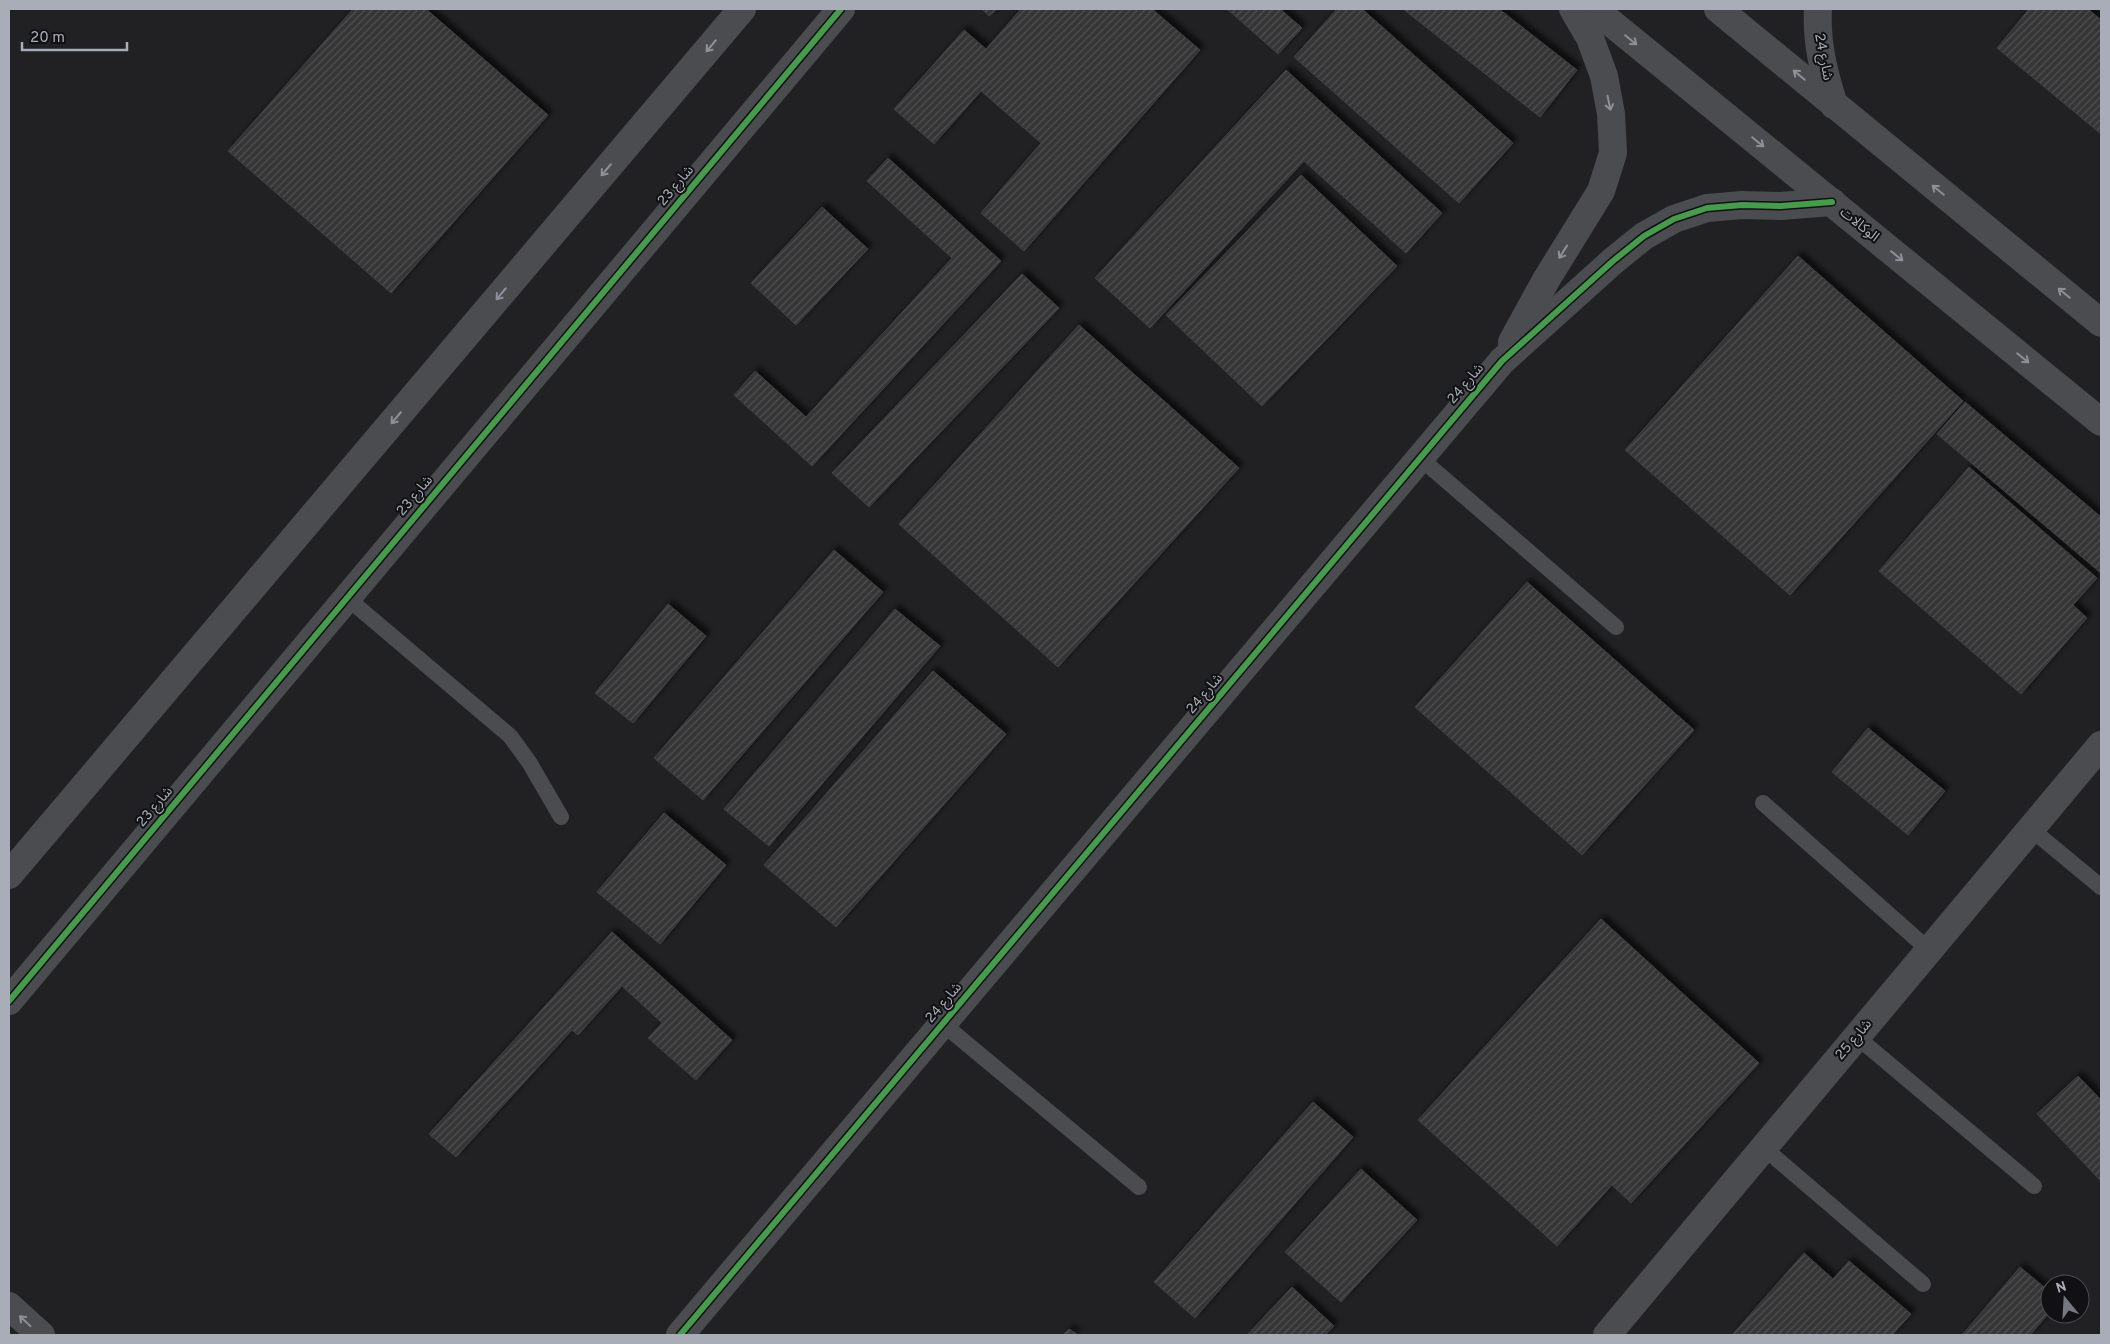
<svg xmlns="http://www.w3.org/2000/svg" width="2110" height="1344" font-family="Overpass,'Noto Sans Arabic',sans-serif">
<defs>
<pattern id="building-hatch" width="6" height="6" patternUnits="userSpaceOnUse" patternTransform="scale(1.25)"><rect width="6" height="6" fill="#353536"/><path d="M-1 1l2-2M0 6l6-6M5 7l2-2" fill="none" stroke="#4f5051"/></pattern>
<filter id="shadow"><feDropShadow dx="4.5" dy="-4.5" stdDeviation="2.5" flood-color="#0009"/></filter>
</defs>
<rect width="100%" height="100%" fill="#171717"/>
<path fill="#212123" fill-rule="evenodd" d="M9,9H2101V1335H9ZM2050,1284H2080V1314H2050Z"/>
<g fill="url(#building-hatch)" stroke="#3f4043" filter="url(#shadow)">
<polygon points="353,9 426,9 548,115 391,293 228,151"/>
<polygon points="982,9 997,9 989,16"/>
<polygon points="1021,9 1152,9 1200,50 1024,251 981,213 1041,143 981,91 934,144 894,109 964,30 986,49"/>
<polygon points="1227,9 1280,9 1302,28 1278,54"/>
<polygon points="1337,9 1362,9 1513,143 1459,203 1294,57"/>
<polygon points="1403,9 1499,9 1577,70 1540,117"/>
<polygon points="2029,9 2088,9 2101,20 2101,134 1997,48"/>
<polygon points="1286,70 1442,213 1406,253 1304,161 1150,328 1095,278"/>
<polygon points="888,158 1001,261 812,466 734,395 755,371 806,417 952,258 867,181"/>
<polygon points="1301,175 1397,266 1262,406 1166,315"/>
<polygon points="822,207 868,249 796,325 751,283"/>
<polygon points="1798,256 1963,401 1790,595 1625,450"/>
<polygon points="1022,274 1059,308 869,507 832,473"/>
<polygon points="1079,325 1239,468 1058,667 899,524"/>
<polygon points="1965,402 2101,517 2101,573 1937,434"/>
<polygon points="1969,467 2097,578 2073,605 2087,618 2021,694 1879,571"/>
<polygon points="834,550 883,592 703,800 654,758"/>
<polygon points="1527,582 1694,730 1582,855 1415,707"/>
<polygon points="668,604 706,636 633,723 595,693"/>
<polygon points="895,609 940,646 769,846 724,809"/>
<polygon points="933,671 1006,734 836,927 764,865"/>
<polygon points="1868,728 1945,791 1908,835 1832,772"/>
<polygon points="664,813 726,865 660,944 597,892"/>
<polygon points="1601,919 1759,1063 1631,1203 1612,1185 1557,1246 1418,1120"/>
<polygon points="612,932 732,1040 696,1080 648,1038 662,1023 622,986 578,1035 572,1030 456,1157 429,1134"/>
<polygon points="2078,1076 2101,1100 2101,1181 2037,1114"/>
<polygon points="1313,1102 1353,1137 1195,1318 1154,1282"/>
<polygon points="1361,1169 1417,1220 1341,1302 1285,1252"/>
<polygon points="1804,1253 1833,1279 1849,1261 1911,1314 1892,1335 1732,1335"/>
<polygon points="2020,1267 2050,1292 2050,1312 2030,1335 1962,1335"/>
<polygon points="1292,1287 1334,1326 1325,1335 1247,1335"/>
<polygon points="1069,1329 1078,1335 1063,1335"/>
</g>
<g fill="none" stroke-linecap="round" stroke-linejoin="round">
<g stroke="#4b4c50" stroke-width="16">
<polyline points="1420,458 1616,627"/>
<polyline points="346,597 510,736 529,762 561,817"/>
<polyline points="1763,803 1929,950"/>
<polyline points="2031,829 2101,887"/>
<polyline points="943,1024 1139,1187"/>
<polyline points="1857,1037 2034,1186"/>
<polyline points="1764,1148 1923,1284"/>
</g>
<g stroke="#4b4c50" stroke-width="28">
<polyline points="1594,9 2101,422"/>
<polyline points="1718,9 2101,323"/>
<path d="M1818,9C1816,43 1824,73 1834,105"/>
<polyline points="1512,342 1546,280 1601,191 1613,153 1611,114 1604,76 1590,38 1573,9"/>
<polyline points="9,875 742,9"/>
<polyline points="9,1001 841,9"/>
<polyline points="9,1306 41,1335"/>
<polyline points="680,1335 1502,361 1613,261 1644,236 1674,219 1707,208 1742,205 1781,206 1832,202"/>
<polyline points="1607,1335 2101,745"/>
</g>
<defs>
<g id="cycleway">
<polyline points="9,1001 841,9"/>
<polyline points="680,1335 1502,361 1613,261 1644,236 1674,219 1707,208 1742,205 1781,206 1832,202"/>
</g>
</defs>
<use href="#cycleway" stroke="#111113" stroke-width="9"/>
<use href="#cycleway" stroke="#469c4c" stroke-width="6"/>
</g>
<defs><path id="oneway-shaft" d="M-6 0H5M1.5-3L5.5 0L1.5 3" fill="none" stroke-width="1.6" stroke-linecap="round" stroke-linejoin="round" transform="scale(1.25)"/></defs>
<g stroke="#8c9099">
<use href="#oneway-shaft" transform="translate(1631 40) rotate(39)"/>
<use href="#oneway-shaft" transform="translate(711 46) rotate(130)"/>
<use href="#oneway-shaft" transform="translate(1799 75) rotate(-140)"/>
<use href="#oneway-shaft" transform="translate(1609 103) rotate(78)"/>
<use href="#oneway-shaft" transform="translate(1758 142) rotate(39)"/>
<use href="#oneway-shaft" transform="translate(606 170) rotate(130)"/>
<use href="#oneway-shaft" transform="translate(1938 190) rotate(-141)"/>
<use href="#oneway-shaft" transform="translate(1563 252) rotate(122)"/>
<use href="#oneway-shaft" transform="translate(1897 256) rotate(39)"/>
<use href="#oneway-shaft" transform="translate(2064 293) rotate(-141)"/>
<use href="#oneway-shaft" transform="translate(501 294) rotate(130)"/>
<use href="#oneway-shaft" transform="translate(2023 358) rotate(39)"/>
<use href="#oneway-shaft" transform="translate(396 418) rotate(130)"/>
<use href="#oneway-shaft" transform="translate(25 1321) rotate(-137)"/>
</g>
<g text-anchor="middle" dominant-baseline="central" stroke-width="4" stroke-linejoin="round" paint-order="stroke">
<g font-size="14" fill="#a8adb8" stroke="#111113">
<text transform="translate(1823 57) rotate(79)">شارع 24</text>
<text transform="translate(676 186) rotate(-50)">شارع 23</text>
<text transform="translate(1859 225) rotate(39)">الوكالات</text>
<text transform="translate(1466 384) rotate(-50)">شارع 24</text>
<text transform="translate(415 496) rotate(-50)">شارع 23</text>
<text transform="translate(1205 694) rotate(-50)">شارع 24</text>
<text transform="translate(155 807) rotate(-50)">شارع 23</text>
<text transform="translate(944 1003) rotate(-50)">شارع 24</text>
<text transform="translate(1854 1040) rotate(-50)">شارع 25</text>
</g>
</g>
<rect width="2110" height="1344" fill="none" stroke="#a8adb8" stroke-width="20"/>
<g transform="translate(2065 1299) rotate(342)"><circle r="24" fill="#111113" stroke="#4d4f55"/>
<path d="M0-4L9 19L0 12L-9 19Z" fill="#757880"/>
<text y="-8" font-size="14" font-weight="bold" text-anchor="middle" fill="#a8adb8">N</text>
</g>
<path d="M22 42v8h105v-8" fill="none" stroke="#a8adb8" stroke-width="2.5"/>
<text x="30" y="42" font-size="15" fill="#a8adb8" stroke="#111113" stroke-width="4" paint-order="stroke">20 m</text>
</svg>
